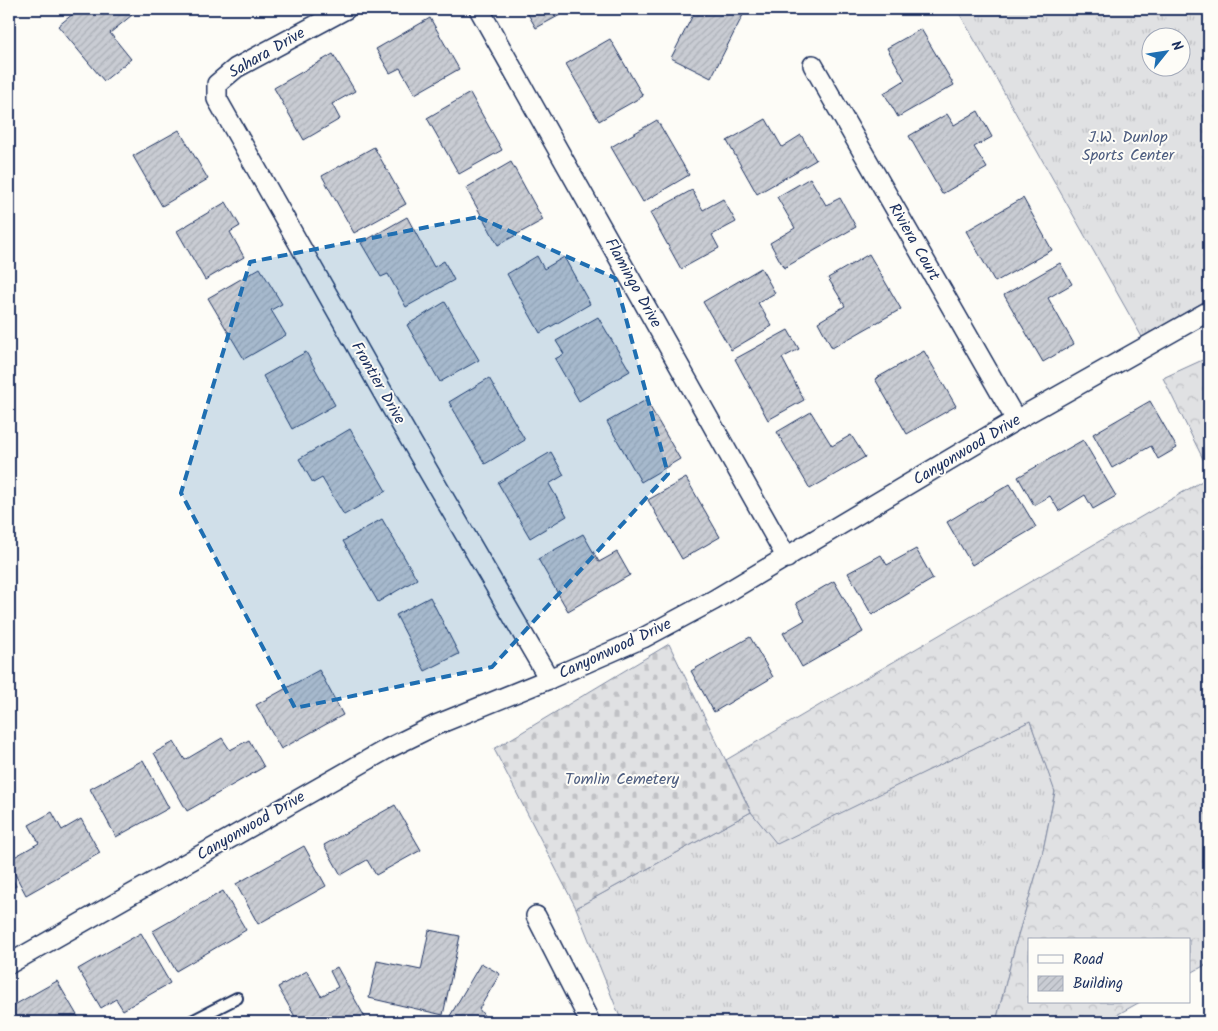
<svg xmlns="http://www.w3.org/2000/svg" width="1218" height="1031" font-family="Kalam,sans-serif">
<defs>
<pattern id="grass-tufts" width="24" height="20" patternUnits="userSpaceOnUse" patternTransform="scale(1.25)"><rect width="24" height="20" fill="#e0e1e3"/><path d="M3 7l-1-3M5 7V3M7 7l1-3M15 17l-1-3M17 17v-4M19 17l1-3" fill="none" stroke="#c0c1c5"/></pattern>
<pattern id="forest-crowns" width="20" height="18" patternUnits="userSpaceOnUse" patternTransform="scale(1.25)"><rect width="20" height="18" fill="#e0e1e3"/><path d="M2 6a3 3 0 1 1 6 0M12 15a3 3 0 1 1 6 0" fill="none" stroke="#c0c1c5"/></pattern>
<pattern id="cemetery-stones" width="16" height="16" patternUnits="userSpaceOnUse" patternTransform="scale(1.25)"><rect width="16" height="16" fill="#e0e1e3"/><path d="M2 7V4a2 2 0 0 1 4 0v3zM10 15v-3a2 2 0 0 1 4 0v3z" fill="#c0c1c5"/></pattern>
<pattern id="building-hatch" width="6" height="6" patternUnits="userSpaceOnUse" patternTransform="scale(1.25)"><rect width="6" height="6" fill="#c9ccd3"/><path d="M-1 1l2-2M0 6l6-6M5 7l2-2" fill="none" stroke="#acb0b8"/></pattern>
</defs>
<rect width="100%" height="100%" fill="#fdfcf7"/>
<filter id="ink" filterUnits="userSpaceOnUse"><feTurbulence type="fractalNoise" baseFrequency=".02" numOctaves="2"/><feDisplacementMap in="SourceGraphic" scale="10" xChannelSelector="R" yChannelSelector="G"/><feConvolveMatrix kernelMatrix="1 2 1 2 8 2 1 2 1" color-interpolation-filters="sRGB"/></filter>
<g filter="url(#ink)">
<g fill="url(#grass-tufts)" stroke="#7e88a0" fill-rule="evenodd">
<path d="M957,9H1209V299L1142,337ZM1150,38H1180V68H1150Z"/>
<polygon points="1030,721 1055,791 1042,855 1016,942 996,1022 622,1022 576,908 751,812 777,843"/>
</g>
<g fill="url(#forest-crowns)" stroke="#7e88a0">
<polygon points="1209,357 1209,471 1163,378"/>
<polygon points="1209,477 1209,963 1189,974 1189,940 1029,940 1029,1002 1140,1002 1104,1022 996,1022 1016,942 1042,855 1055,792 1030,721 777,844 751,812 726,760"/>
</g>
<polygon fill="url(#cemetery-stones)" stroke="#7e88a0" points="669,644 751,812 576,908 494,749"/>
<g fill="url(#building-hatch)" stroke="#1b2f5e">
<polygon points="79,9 126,9 132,15 110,33 131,59 104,81 58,26"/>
<polygon points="525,9 559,9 562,14 536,28"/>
<polygon points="696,9 746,9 711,78 671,58"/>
<polygon points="430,18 459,69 415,94 400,68 390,73 376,49"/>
<polygon points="921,29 954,85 898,117 884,93 905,80 887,48"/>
<polygon points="610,39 643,96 599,121 566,64"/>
<polygon points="333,54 355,91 332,104 340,119 304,140 274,88"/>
<polygon points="470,93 502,150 459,174 427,118"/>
<polygon points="978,111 992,137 974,147 987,168 942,194 909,136 947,114 954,125"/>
<polygon points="766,119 782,147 801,135 816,160 757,194 727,141"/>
<polygon points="657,120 689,175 643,202 611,147"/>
<polygon points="179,130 208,179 162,206 133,156"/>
<polygon points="374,147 406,204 354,233 322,176"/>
<polygon points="511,162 543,220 498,245 466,188"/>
<polygon points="810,178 826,205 840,198 856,227 784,268 770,243 795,228 777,197"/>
<polygon points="692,190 703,210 723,199 736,222 712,235 719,248 681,269 650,213"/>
<polygon points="1023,198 1052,250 995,282 966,231"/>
<polygon points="226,202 240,226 230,232 244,257 205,280 177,231"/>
<polygon points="407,217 434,267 444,261 454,280 406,307 388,274 381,277 361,243"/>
<polygon points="869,254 901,309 832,348 818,322 845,306 828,278"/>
<polygon points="537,256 544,269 564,257 590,304 540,333 507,274"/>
<polygon points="1060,263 1072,284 1048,298 1074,344 1043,362 1004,295"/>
<polygon points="260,268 282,304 271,310 286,335 244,359 208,298"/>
<polygon points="761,268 775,293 758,303 772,326 731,350 703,302"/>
<polygon points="445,302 479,360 440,382 407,325"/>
<polygon points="598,317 630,371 579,401 555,359 564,354 556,341"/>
<polygon points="788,330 799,349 782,358 804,400 768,420 735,359"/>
<polygon points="924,351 956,406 907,434 875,379"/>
<polygon points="306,352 335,405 292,429 263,376"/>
<polygon points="489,378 525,440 485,464 449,402"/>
<polygon points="646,400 680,459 641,482 607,422"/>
<polygon points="1150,401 1177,448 1158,459 1151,446 1112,468 1093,434"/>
<polygon points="811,412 832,446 851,435 865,457 810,489 777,432"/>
<polygon points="350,429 386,491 344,515 322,478 313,483 299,459"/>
<polygon points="1083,440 1116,496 1093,509 1085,495 1059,511 1050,496 1034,505 1018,477"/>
<polygon points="551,452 564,475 549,484 567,516 530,538 498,483"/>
<polygon points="686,478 720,537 682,559 648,500"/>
<polygon points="1010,484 1036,527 972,565 947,522"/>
<polygon points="382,519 417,579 378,602 343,541"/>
<polygon points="583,534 599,562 617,552 630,575 568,611 538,559"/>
<polygon points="916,549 933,579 872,615 848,573 881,555 887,565"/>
<polygon points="834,581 863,632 802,667 783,633 805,620 796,603"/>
<polygon points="430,597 459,654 425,671 396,615"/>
<polygon points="750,637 773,677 714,712 691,671"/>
<polygon points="319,670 343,715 281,749 256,705"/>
<polygon points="222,738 230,750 249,740 264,767 187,811 154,753 174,742 185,760"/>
<polygon points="143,760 169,808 116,837 90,789"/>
<polygon points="395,805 421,850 376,875 367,860 341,875 324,845"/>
<polygon points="52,812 62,830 81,819 100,853 26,895 9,863 9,860 39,843 29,825"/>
<polygon points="304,846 326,886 258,924 236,884"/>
<polygon points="9,872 16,886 9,890"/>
<polygon points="223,891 246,930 176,971 153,931"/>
<polygon points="429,930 460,936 443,1015 369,998 377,961 421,970"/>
<polygon points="141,933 170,983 123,1010 116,999 101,1008 78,969"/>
<polygon points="481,963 500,974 479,1009 489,1022 452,1022 450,1016"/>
<polygon points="337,967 367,1021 365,1022 298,1022 278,987 307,971 321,996 338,987 330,971"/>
<polygon points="57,981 81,1022 9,1022 9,1008"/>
</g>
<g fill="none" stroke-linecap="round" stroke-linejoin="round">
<defs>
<polyline id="service" points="190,1022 237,998"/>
<g id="minor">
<polyline points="346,9 236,68 217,84 217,99 390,405 549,679"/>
<polyline points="479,9 787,558"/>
<polyline points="813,65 1016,420"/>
<polyline points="536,916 590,1022"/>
<polyline points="9,964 387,749 436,725 549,679 643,638 714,600 1016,420 1209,311"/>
</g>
</defs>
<use href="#service" stroke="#1b2f5e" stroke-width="14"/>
<use href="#minor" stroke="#1b2f5e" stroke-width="22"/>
<use href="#service" stroke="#fdfcf7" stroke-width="10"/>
<use href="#minor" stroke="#fdfcf7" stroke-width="19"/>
</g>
</g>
<path fill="#1f6fb2" fill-opacity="0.2" stroke="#1f6fb2" stroke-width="4" stroke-dasharray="10 6" stroke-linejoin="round" d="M478,217L615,278L668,474L492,667L295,708L181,493L250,262Z"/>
<g text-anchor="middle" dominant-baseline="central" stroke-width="4" stroke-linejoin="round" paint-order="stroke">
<g font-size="16" fill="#1b2f5e" stroke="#fdfcf7">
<text transform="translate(267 53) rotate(-30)">Sahara Drive</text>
<text transform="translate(914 242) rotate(60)">Riviera Court</text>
<text transform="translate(633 283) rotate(61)">Flamingo Drive</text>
<text transform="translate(378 383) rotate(60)">Frontier Drive</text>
<text transform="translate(967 450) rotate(-31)">Canyonwood Drive</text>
<text transform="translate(615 649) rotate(-25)">Canyonwood Drive</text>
<text transform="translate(251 826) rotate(-30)">Canyonwood Drive</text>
</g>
<g font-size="16" fill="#4c5c7f" stroke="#fdfcf7">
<text x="1128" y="137">J.W. Dunlop<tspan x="1128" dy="18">Sports Center</tspan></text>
<text x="622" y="779">Tomlin Cemetery</text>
</g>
</g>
<rect width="1218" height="1031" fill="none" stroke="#fdfcf7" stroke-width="30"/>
<rect x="15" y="15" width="1188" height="1001" fill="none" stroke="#1b2f5e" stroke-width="2" filter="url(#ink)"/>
<rect x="1028" y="938" width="162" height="65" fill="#fdfcf7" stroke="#a3aaba"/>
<rect x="1038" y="955" width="25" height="8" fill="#fdfcf7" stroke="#a3aaba"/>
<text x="1073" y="964" font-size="15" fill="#1b2f5e">Road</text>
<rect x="1038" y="976" width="25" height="15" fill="url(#building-hatch)" stroke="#a3aaba"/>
<text x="1073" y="988" font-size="15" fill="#1b2f5e">Building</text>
<g transform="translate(1166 52) rotate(60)"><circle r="24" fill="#fdfcf7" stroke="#a3aaba"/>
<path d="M0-4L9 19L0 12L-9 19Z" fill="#1f6fb2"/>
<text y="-8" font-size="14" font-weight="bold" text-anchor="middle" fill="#1b2f5e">N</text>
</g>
</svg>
